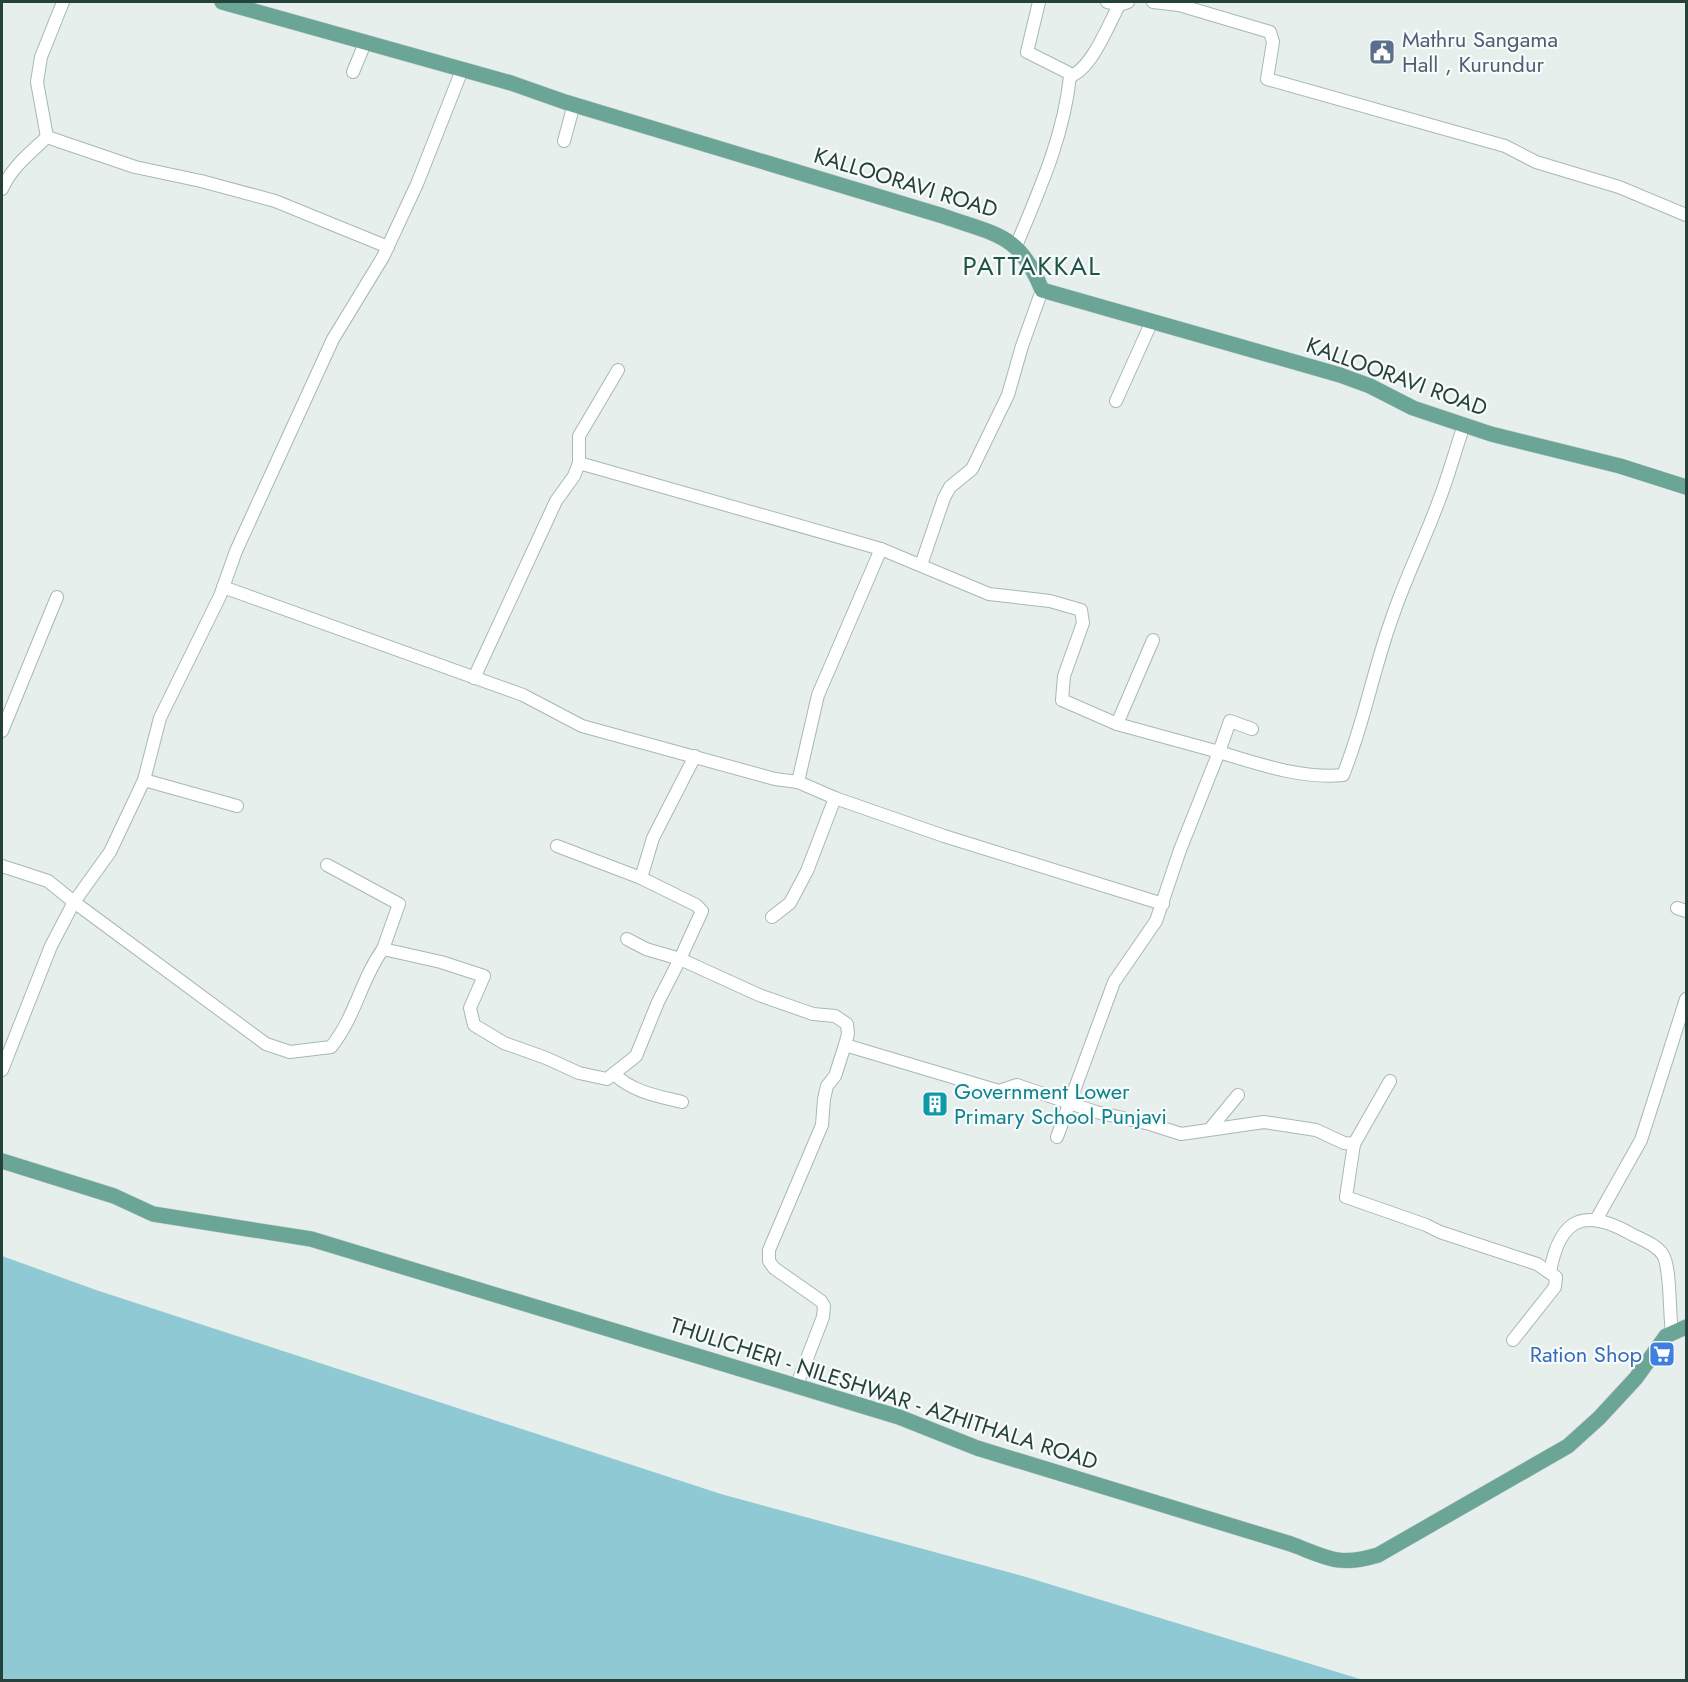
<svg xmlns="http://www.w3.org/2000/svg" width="1688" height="1682" font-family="Jost,sans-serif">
<rect width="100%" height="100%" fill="#e6efeb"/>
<polygon fill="#8ec9d4" points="2,1256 96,1290 721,1494 1026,1577 1363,1680 2,1680"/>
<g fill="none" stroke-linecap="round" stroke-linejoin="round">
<defs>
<g id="minor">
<polyline points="1107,2 1119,5 1128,2"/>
<polyline points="1153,2 1179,5 1270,32 1273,42 1267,79 1505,146 1536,162 1619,187 1686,215"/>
<polyline points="353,72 365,43"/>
<path d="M1070,76C1091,70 1109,24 1119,5"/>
<polyline points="47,137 135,167 201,181 275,201 388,247"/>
<polyline points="47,137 37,82 41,57 63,2"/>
<polyline points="564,141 574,104"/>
<path d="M2,189C11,168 30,153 47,137"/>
<path d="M1016,246C1039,191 1064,136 1070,76L1067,72L1027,52L1039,2"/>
<polyline points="1116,401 1152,321"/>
<polyline points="579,463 579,436 618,370"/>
<polyline points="921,565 944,498 950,487 972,469 1008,395 1022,346 1042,290"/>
<polyline points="223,587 523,695 582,726 775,779 798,782 835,798 944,836 1163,904"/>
<polyline points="474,678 556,501 574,476 579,463 881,549 989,594 1050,601 1081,610 1083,623 1064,676 1062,700 1117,724 1219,752 1230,721 1252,729"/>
<polyline points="1117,724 1153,640"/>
<polyline points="2,731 57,597"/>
<polyline points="144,780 237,806"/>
<polyline points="798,782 818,695 881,549"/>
<polyline points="557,846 641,878 696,905 702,911 680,959 646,949 627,939"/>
<polyline points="327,865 399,904 383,949"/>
<path d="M2,866L48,881L74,902L266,1044L290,1052L331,1047C356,1016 361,979 383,949L441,962L484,976L470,1008L474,1025L504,1043L546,1058L579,1073L607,1079L636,1056L658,1002L680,959L759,995L813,1014L835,1016L847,1024L848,1034L845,1045L835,1076L827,1086L824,1099L822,1125L769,1250V1261L774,1268L821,1301L824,1306L823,1317L796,1387"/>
<polyline points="641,878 653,838 695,756"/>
<polyline points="1677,908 1686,911"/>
<polyline points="772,917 790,903 807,871 835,798"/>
<polyline points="845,1045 999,1091 1017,1085 1096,1112 1150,1124 1181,1134 1264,1122 1316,1130 1344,1143 1354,1144 1390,1081"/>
<polyline points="2,1070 51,946 74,902 110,852 144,780 160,718 220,596 236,551 333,339 383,257 417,184 462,70"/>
<path d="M614,1074C633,1092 657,1096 682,1102"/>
<polyline points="1210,1129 1238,1095"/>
<path d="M1057,1137L1114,982L1156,921L1180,850L1219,752C1258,764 1302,779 1343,775C1364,724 1373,670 1392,618C1405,579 1424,541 1438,503C1448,478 1455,451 1464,425"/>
<polyline points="1354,1144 1346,1197 1426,1225 1440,1232 1537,1264 1556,1277 1555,1287 1513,1340"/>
<polyline points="1596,1220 1641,1140 1686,999"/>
<path d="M1550,1272C1560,1217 1585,1207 1633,1235C1643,1240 1657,1245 1663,1255C1671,1268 1669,1314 1672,1332"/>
</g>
<g id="major">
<path d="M222,2L511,83L565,102L943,216C996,235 1019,233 1042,290L1340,375L1370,386L1413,408L1491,434L1620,466L1686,487"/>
<path d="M2,1161L114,1196L153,1214L311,1239L899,1417L977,1448L1291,1544C1328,1558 1338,1567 1378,1555L1568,1446L1599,1418L1636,1378L1666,1336L1686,1327"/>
</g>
</defs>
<use href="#minor" stroke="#a8b8b2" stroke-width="14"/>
<use href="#major" stroke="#c2cac8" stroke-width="16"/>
<use href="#minor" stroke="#fff" stroke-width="12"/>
<use href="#major" stroke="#6aa596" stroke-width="15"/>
</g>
<defs>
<symbol id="civic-square" viewBox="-11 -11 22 22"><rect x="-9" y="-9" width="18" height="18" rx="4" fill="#5c6f8a" stroke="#f7fbf9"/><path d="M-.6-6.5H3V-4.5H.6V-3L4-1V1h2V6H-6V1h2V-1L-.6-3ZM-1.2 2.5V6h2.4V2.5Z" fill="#fff"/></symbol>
<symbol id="building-square" viewBox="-11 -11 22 22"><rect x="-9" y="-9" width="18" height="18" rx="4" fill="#0f9aa8" stroke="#f7fbf9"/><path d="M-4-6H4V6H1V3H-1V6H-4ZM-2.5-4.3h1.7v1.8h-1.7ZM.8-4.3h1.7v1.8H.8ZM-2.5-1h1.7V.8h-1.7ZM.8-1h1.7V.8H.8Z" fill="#fff"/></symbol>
<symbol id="supermarket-square" viewBox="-11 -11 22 22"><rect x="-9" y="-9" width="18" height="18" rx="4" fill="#3f7fe0" stroke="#f7fbf9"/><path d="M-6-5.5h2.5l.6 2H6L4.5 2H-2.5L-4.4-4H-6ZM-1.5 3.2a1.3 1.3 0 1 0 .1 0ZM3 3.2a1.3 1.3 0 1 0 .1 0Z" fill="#fff"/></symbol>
</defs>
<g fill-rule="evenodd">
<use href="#civic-square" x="1367" y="37" width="30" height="30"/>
<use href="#building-square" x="920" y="1089" width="30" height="30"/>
<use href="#supermarket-square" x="1647" y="1339" width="30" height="30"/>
</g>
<g text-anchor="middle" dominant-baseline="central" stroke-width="4.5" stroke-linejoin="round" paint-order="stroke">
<g font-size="22" fill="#4e5e75" stroke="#f7fbf9" text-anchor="start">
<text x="1402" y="39">Mathru Sangama<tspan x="1402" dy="25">Hall , Kurundur</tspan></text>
</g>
<g font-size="22" fill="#24423a" stroke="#f7fbf9">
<text transform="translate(906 182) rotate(17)">KALLOORAVI ROAD</text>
<text transform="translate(1397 376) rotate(20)">KALLOORAVI ROAD</text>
<text transform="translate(884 1393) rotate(18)">THULICHERI - NILESHWAR - AZHITHALA ROAD</text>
</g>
<g font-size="22" fill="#0d838f" stroke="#f7fbf9" text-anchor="start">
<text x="954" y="1091">Government Lower<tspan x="954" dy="25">Primary School Punjavi</tspan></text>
</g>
<g font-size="22" fill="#366cbe" stroke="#f7fbf9" text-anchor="end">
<text x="1642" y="1354">Ration Shop</text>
</g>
<g font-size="26" letter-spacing="1.5" fill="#1f5548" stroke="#f7fbf9">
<text x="1032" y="266">PATTAKKAL</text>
</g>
</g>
<rect width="1688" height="1682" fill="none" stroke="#24423a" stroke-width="6"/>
</svg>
